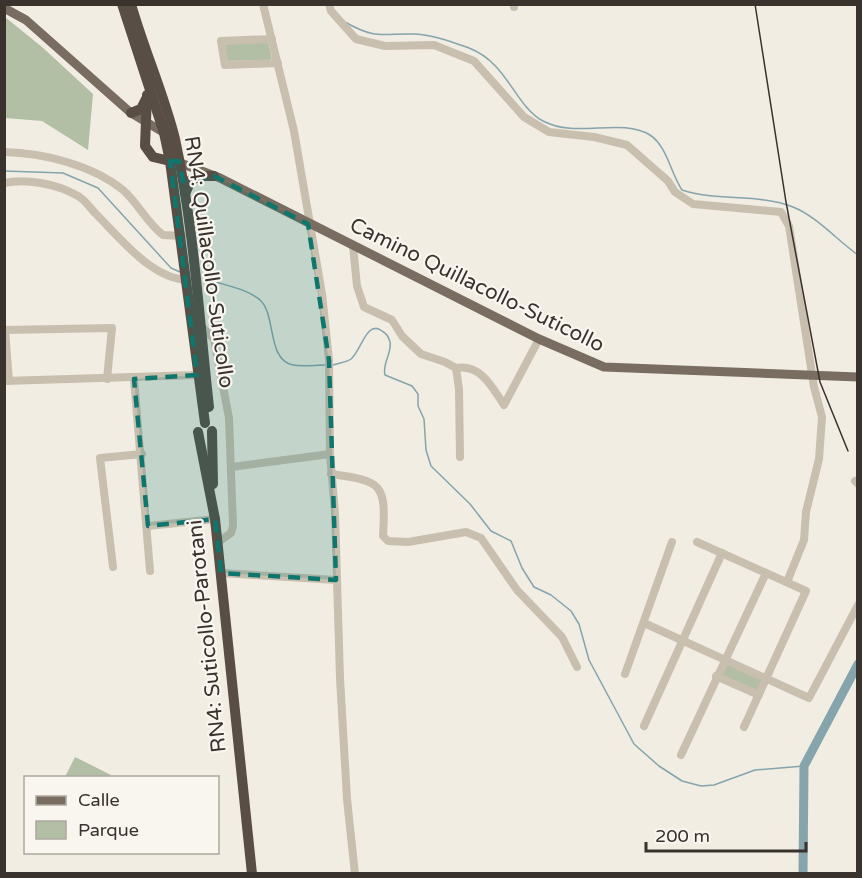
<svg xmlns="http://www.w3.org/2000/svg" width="862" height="878" font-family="'Varela Round',sans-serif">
<rect width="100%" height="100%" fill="#f1ede3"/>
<g fill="#b2bfa4">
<polygon points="5,17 42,47 93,94 88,150 42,121 5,118"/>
<polygon points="268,41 272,59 269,60 226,61 224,46 228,42"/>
<polygon points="725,662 763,680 758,691 720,674"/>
<polygon points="75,757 111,775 109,777 65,777"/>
</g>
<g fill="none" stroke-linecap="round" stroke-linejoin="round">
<g stroke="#85a4ac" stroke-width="1.5">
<path d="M345,22C376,40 383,33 415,34C434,35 452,42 469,48C508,63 514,105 543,121C577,139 620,117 650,135C667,146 671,174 682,190C717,202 758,193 793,207C816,216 837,240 858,255"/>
<polyline points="4,171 63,173 98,188 171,268 180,272"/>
<path d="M209,280C224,285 249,289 261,301C276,316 267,360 293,365C303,367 315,365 325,365"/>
<path d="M333,365C339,363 347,362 351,359C361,351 367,319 382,331C386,333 389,338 390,342C392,354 382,363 385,375L412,386L418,394V406L424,419L426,450L431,466L470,504L491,531L511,541L522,568L534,587L551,595L571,611L579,624L589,660L634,744L659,766L682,781L701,786L714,785L755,770L804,766"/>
</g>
<polyline stroke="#85a4ac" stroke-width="9" points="803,874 804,766 858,664"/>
<g stroke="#c9bfaf" stroke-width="8">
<polyline points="263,4 294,131 322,294 329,360 330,454 335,513 340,678 347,799 355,874"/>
<polyline points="329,4 331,11 356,39 385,46 434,45 474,61 524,117 549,132 594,137 627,145 668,181 675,192 693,204 781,212 789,226 814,387 822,417 819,459 806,512 804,540 787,582"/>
<polyline points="514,4 514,7"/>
<polyline points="272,39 221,41 225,65 278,63"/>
<path d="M4,152C44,153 92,165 123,190C138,203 147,223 163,235L182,236"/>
<path d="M4,183C25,178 57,184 76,195C84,198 90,208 96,214C120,238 151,278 187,280"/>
<path d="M353,246L357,286L364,307L392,320L402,336L421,354L445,362L456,368C481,364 492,387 504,405L539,339"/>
<polyline points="200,325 214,339 229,418 233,526 231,533 217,543"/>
<polyline points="4,330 112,328 107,379"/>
<polyline points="5,330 9,381"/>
<polyline points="456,368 459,389 460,457"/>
<polyline points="134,379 150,571"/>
<polyline points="4,381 197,375"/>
<polyline points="232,467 330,454"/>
<path d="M331,474C383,481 386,484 383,536L388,541L408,542L466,532L481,538L517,590L562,637L577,667"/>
<polyline points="855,481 858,484"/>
<polyline points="148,526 215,519"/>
<polyline points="697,542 806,591 744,727"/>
<polyline points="113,567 100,458 142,454"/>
<polyline points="221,573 336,580"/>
<polyline points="644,623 809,698 858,605"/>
<polyline points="625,674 672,542"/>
<polyline points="716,676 759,695"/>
<polyline points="644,726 722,553"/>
<polyline points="681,755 766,573"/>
</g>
<g stroke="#796c60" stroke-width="9">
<polyline points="4,8 26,20 131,113 168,135"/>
<polyline points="175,161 220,178 539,339 604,367 858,377"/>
</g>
<g stroke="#584e45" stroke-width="10">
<polyline points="122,4 164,133 170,161 205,423"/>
<path d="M131,4C144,50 164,94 175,139C194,227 199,318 209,407"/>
<polyline points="147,95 145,146 153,157 170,161"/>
<polyline points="131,113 141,109 146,99"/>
<polyline points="185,194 191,180 202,176 214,176"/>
<polyline points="212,431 213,484"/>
<polyline points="198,432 215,519 252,874"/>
</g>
<polyline stroke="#39322d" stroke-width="1.5" points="755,4 786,202 820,382 848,451"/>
</g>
<path fill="#0f766e" fill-opacity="0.2" stroke="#0f766e" stroke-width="4.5" stroke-dasharray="12 8" stroke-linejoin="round" d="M170,161H179L183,181L214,176L308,224L329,360L336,580L221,573L215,519L148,526L134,379L197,375Z"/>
<g text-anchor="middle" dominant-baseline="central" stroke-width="4.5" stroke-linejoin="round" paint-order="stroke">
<g font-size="21" fill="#39322d" stroke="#f9f6ef">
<text transform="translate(209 262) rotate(82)">RN4: Quillacollo-Suticollo</text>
<text transform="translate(477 285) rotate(26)">Camino Quillacollo-Suticollo</text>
<text transform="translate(207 636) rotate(-96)">RN4: Suticollo-Parotani</text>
</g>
</g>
<rect width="862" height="878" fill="none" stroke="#39322d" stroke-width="12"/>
<rect x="24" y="776" width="195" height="78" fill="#f9f6ef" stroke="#aca8a1" stroke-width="1.5"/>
<rect x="36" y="796" width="30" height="9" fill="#796c60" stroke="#aca8a1" stroke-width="1.5"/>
<text x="78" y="806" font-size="18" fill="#39322d">Calle</text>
<rect x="36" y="821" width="30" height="18" fill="#b2bfa4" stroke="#aca8a1" stroke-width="1.5"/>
<text x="78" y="836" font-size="18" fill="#39322d">Parque</text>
<path d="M646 842v9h160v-9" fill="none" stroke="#39322d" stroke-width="3"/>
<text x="655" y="842" font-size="18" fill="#39322d" stroke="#f9f6ef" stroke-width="4.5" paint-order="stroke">200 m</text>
</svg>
